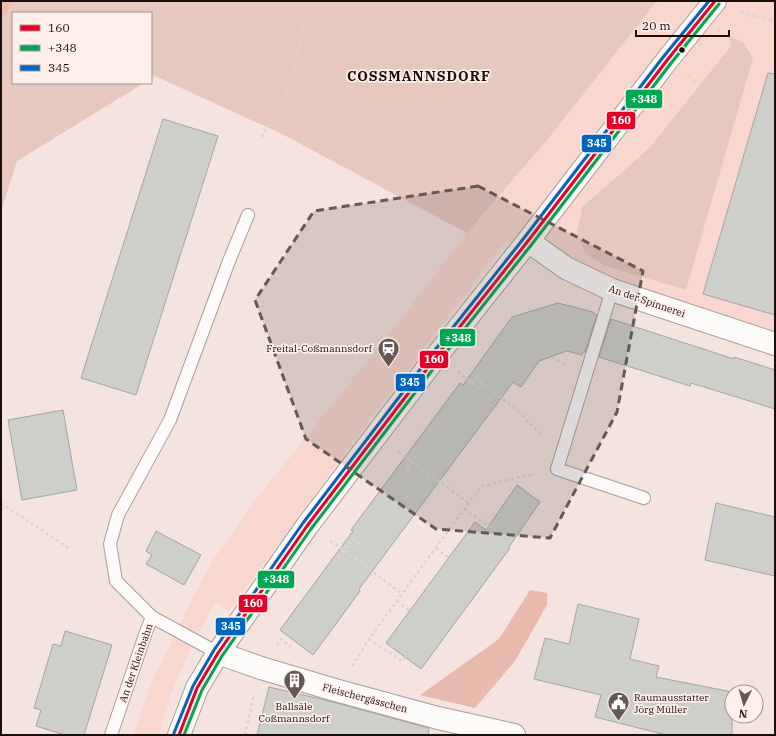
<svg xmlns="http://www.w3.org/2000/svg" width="776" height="736" font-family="'IBM Plex Serif',serif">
<rect width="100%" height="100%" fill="#f4e3de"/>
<polygon fill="#f8d7ce" points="657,1 775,1 775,336 506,241 364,427 229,611 215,602 187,656 171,694 158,735 133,735 155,674 166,654 187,609 213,560 257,498 384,340 467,233 547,140"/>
<g fill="#e7c8be">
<polygon points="1,1 657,1 547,140 467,233 282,134 155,76 151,78 151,13 13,13 13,83 144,83 17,161 1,211"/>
<polygon points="729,36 744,43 753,58 686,290 603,265 585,253 577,233 582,207 626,169 651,146 731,46"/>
</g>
<polygon fill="#e7baad" points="530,590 547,593 547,605 515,661 475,708 420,695 499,639"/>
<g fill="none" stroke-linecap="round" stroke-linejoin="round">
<polyline stroke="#f1bcac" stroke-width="9" points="1,12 9,1"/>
</g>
<g fill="#cececb" stroke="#a4a5a2">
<polygon points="768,73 775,74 775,315 703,294"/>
<polygon points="163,119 218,136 136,395 81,378"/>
<polygon points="558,303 593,312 593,313 597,315 585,352 583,352 582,355 567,351 539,361 521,387 513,382 359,589 360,591 313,655 280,630 353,531 351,530 460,383 463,385 512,317"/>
<polygon points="611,319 734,359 734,357 775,370 775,409 691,383 690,386 599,357"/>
<polygon points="63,410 77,490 22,500 8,420"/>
<polygon points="517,485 540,502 509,547 510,548 421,669 386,643 475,522 486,530"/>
<polygon points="716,503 775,517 775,576 705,560"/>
<polygon points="156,531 201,555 184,585 146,564 152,555 146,551"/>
<polygon points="578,604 639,619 630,659 659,666 656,677 732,692 732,735 666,735 595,717 601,695 534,679 545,638 569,644"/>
<polygon points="65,631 112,645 84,735 65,735 36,726 41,710 34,708 53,644 61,646"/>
<polygon points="269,687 329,701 429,728 428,735 257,735"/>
</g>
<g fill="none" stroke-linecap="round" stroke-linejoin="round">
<defs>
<g id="service">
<polyline points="612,290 557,469 644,498"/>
<polyline points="218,653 152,617 116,581 110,544 118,515 170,420 229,261 248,215"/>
<polyline points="111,735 146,632 152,617"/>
</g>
<g id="minor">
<polyline points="528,241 566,268 612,290 775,344"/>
<polyline points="218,653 261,668 335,690 438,718 514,735"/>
<polyline points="179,735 197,688 218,653 307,526 439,353 528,241 668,59 715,1"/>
</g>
</defs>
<use href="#service" stroke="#ab9d99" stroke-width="14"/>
<use href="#minor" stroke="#ab9d99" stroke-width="24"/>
<g stroke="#dad5d3" stroke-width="2.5" stroke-dasharray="3 3" stroke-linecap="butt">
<polyline points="740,12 775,21"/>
<polyline points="688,76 695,82"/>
<polyline points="262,137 292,83 305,15 300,1"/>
<polyline points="552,357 565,364"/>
<polyline points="458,372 480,389"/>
<polyline points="471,383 476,378 518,411 543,437"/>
<polyline points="398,452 469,503"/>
<polyline points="414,476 406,470 419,453 425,458"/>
<polyline points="1,503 70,549"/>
<polyline points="464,509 496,531 493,535"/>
<polyline points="1,510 4,505"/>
<polyline points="330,541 340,547 402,594"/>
<polyline points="436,548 449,558"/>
<polyline points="345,570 335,562 352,539 361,544"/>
<polyline points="397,601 410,611"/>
<polyline points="369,639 402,661 405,657"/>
<polyline points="277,645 281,639 291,647"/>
<polyline points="352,666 369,639 481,486 535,474"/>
<polyline points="245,735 254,694"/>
</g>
<use href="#service" stroke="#fdfbfa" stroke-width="12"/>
<use href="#minor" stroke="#fdfbfa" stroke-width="22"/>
<defs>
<polyline id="bus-1" points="179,735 197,688 218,653 307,526 439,353 528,241 668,59 715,1"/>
<polyline id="bus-2" points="184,735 202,690 222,656 311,529 443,356 532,244 672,62 719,4"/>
<polyline id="bus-3" points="174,733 193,686 214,650 303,523 435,350 524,238 664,56 709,1"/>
</defs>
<use href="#bus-1" stroke="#ffefea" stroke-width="6"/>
<use href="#bus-2" stroke="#ffefea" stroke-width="6"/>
<use href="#bus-3" stroke="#ffefea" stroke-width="6"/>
<use href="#bus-1" stroke="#e4002b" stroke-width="3"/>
<use href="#bus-2" stroke="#00a651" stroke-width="3"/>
<use href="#bus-3" stroke="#0065bd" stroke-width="3"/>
</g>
<path fill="#665954" fill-opacity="0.2" stroke="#665954" stroke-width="3" stroke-dasharray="8 5" stroke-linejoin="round" d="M478,186L643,271L617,412L550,538L436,529L306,439L255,300L314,211Z"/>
<defs>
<symbol id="station-pin" viewBox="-11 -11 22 30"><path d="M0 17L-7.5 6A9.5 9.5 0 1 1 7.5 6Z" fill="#665954" stroke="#ffefea"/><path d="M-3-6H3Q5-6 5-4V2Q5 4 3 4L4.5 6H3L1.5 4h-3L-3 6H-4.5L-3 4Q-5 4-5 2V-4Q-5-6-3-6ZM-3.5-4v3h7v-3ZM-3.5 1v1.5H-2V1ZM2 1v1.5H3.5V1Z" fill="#fff"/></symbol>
<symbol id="building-pin" viewBox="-11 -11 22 30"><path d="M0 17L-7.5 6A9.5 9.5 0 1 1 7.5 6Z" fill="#665954" stroke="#ffefea"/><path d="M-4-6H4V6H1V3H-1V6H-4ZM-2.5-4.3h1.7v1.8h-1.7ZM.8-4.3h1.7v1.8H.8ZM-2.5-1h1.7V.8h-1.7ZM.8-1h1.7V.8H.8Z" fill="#fff"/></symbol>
<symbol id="civic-pin" viewBox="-11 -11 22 30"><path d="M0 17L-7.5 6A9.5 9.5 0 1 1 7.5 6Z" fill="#665954" stroke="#ffefea"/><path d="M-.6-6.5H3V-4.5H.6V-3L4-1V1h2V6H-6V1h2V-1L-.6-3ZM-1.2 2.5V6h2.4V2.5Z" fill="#fff"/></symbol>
</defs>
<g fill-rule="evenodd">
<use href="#station-pin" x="376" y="336" width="25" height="34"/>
<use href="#building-pin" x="282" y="668" width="25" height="34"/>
<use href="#civic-pin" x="606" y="690" width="25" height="34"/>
</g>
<circle fill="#1a0e0a" stroke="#ffefea" stroke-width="1.5" cx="682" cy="50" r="3.5"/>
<g text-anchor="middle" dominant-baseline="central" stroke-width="3.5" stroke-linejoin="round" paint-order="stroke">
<g font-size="10" fill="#1a0e0a" stroke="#ffefea">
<text transform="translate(647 301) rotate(19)">An der Spinnerei</text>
<text transform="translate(136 663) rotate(-71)">An der Kleinbahn</text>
<text transform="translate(365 698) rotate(15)">Fleischergässchen</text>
</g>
<g font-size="10" fill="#1a0e0a" stroke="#ffefea" text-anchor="end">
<text x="372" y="348">Freital-Coßmannsdorf</text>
<text x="634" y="697" text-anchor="start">Raumausstatter<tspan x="634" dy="12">Jörg Müller</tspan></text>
<text x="294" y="706" text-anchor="middle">Ballsäle<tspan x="294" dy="12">Coßmannsdorf</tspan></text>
</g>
<g font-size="14" font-weight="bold" letter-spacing="1" fill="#1a0e0a" stroke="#ffefea">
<text x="419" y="76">COSSMANNSDORF</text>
</g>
</g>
<g stroke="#ffefea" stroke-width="1.5">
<rect x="625" y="89" width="38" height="20" rx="4" fill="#00a651"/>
<rect x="606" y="111" width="30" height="19" rx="4" fill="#e4002b"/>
<rect x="581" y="134" width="31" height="19" rx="4" fill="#0065bd"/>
<rect x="439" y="328" width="37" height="19" rx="4" fill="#00a651"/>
<rect x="419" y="350" width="30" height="19" rx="4" fill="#e4002b"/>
<rect x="395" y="373" width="31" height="19" rx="4" fill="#0065bd"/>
<rect x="257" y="570" width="38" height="19" rx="4" fill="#00a651"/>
<rect x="238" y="594" width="30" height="19" rx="4" fill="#e4002b"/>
<rect x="215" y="617" width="31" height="19" rx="4" fill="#0065bd"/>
</g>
<g font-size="11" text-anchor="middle" font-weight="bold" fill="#fff">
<text x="644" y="103">+348</text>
<text x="621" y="124">160</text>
<text x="597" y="147">345</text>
<text x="458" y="342">+348</text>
<text x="434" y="363">160</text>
<text x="410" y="386">345</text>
<text x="276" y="583">+348</text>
<text x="253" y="607">160</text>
<text x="231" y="630">345</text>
</g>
<rect width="776" height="736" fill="none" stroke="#1a0e0a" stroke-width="4"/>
<rect x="12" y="12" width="140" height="72" fill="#ffefea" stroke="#a39590"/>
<rect x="20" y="25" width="20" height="6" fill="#e4002b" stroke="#a39590"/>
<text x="48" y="32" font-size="12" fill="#1a0e0a">160</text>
<rect x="20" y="45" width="20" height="6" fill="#00a651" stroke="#a39590"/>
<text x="48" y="52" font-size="12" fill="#1a0e0a">+348</text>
<rect x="20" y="65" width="20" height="6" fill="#0065bd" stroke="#a39590"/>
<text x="48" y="72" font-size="12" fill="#1a0e0a">345</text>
<g transform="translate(744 704) rotate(185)"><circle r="19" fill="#ffefea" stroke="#a39590"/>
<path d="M0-3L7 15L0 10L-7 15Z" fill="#665954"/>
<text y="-6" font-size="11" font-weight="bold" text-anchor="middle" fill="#1a0e0a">N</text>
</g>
<path d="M636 30v6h93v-6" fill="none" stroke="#1a0e0a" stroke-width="2"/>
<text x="642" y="30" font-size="12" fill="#1a0e0a" stroke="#ffefea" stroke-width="3" paint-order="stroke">20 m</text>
</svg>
